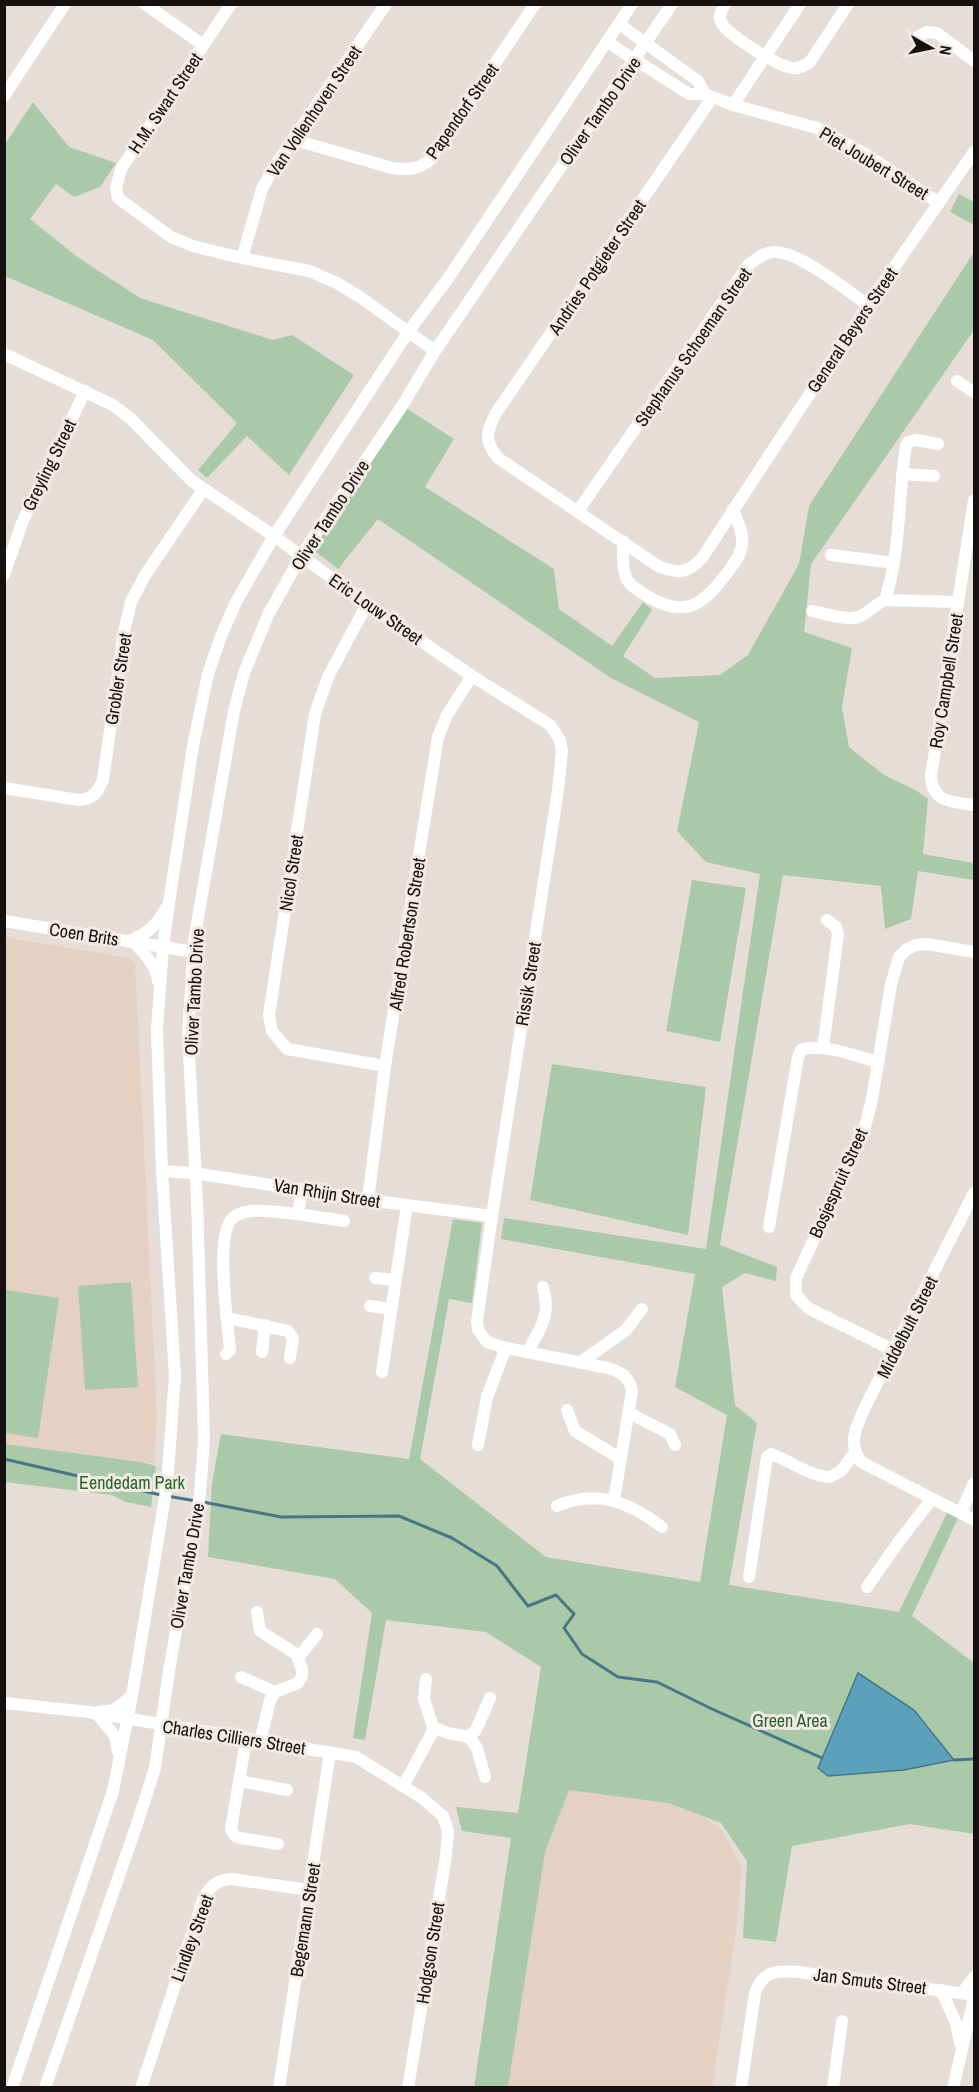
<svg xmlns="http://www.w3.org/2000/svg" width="979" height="2092" font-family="'Archivo Narrow',sans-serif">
<rect width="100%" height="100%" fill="#e6ddd8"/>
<g fill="#e4d1c2">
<polygon points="4,937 129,958 135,963 157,1418 154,1463 5,1444"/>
<polygon points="569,1790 668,1803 701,1816 722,1830 742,1868 735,1938 712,2087 508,2088 545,1852"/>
</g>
<g fill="#a9c9a8">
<polygon points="33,102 69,147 116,163 100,187 74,197 56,184 30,219 76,256 140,298 273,340 292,335 354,375 289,475 247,436 207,478 198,470 237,423 153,340 7,277 5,282 5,144"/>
<polygon points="959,194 974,202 974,225 950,212"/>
<polygon points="974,252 974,330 811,564 804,632 852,648 842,707 849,747 884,775 917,791 928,799 923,854 974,863 974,880 918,871 911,919 885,929 881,886 783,875 720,1245 777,1267 776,1281 745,1273 722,1287 735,1405 757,1423 729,1585 899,1612 948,1511 959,1516 912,1616 974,1663 974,1834 910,1824 792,1846 776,1942 743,1938 747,1861 721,1823 668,1803 569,1790 545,1852 508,2087 474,2087 511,1838 462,1831 456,1807 518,1813 541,1667 486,1632 386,1620 365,1740 353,1738 372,1613 335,1579 208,1557 212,1483 221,1434 409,1459 453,1219 482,1223 472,1303 449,1299 420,1459 546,1557 700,1582 727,1415 675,1387 695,1274 501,1239 504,1218 706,1249 760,874 706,862 677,831 699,722 611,678 378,519 338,569 311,548 406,408 454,439 425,487 554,569 559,609 612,646 643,602 652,610 623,656 655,678 720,675 748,655 799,564 809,506"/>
<polygon points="692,880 746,888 720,1042 666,1031"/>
<polygon points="552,1064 706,1087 688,1235 530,1200"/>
<polygon points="131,1282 138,1387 85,1390 78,1286"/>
<polygon points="5,1290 59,1298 38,1438 5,1433"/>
<polygon points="5,1444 142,1462 156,1466 151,1507 126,1502 112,1495 5,1482"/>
</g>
<polygon fill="#5ba1bb" stroke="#467688" stroke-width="1.5" points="858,1673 914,1710 954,1760 904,1770 828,1776 818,1768"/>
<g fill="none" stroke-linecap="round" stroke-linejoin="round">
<g stroke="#467688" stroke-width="3">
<polyline points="4,1459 161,1495"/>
<polyline points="167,1496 196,1501"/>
<polyline points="203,1502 281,1517 399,1516 452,1538 497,1566 528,1606 556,1595 574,1614 564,1628 582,1654 618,1677 657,1682 712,1709 822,1758"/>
<polyline points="954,1760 974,1759"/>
</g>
<g stroke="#fff" stroke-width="12">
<polyline points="145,4 203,45"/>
<polyline points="231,4 121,169 116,188 118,198 171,237 193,246 242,258 309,271 337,283 360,297 435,351"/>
<path d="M725,4C722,10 718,16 721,22C726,34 779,67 792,68C799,69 804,66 810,62L848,4"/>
<polyline points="619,24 698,81 705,94"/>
<polyline points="916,38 927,32 937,33 974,61"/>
<polyline points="607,42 689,94 705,94 733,105 817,128 867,155 939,203"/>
<polyline points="4,96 65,4"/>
<path d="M712,98L496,413C486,432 484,441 498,458L658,566C678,574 687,574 702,558L868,305L974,152"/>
<polyline points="733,105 800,4"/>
<path d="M295,140L392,168C407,170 418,170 430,160L535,4"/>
<polyline points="242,258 262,189 272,170 386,4"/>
<path d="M4,354L113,405L131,419L192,481L274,536L367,604L472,676L550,725L560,740L562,751L558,790L492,1216L477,1321L478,1330L487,1342L506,1348L608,1368C621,1372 629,1376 632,1391L614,1500"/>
<polyline points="957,381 974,392"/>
<polyline points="902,474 934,476"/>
<path d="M974,500L931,776C932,803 953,802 974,805"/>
<path d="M578,511L749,264C757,259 765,252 774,252C797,250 848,291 868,305"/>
<path d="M623,541C623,552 622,564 625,574C627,585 638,590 647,596C685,619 703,605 727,573C733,565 741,555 742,545C744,533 737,521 733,509"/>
<polyline points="831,555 894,563"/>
<polyline points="4,575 22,523 85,391"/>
<path d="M885,600C901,551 898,497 906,446L908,442L916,440L938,444"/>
<polyline points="367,604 328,677 315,714 269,1015 272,1031 287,1049 385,1066"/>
<path d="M812,611C826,613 848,622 861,616C870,612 875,604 885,600L958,602"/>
<path d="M4,788L79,800C93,799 97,793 103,780L124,632L131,602L145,575L203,490"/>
<polyline points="4,921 194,952"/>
<path d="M129,941C147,934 157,925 166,908"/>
<path d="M135,943C144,953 157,967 158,981"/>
<polyline points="823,1048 838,934 836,927 827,920"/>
<polyline points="162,1171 194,1173 368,1200 492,1216"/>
<path d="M974,1193L867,1403C858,1424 846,1441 861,1462L974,1520"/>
<polyline points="368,1200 385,1066 438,737 447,715 472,676"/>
<polyline points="298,1214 344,1221"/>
<path d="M769,1227L798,1057L801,1050C819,1042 859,1057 878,1062"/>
<polyline points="375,1278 396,1280"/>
<polyline points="370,1306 391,1309"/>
<polyline points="227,1318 288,1331 293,1338 290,1358"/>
<path d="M528,1351C541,1327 551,1316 543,1287"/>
<polyline points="895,1351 808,1308 796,1295 796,1278 864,1131 872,1099 891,985 899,957 907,949 916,945 927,944 974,952"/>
<polyline points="262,1352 265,1325"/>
<path d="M226,1354L230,1350C228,1325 213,1228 235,1216C252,1206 279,1213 298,1214L302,1189"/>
<polyline points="581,1362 626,1330 642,1309"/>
<polyline points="382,1372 407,1205"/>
<polyline points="567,1410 575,1431 621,1459"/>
<polyline points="629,1413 670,1434 675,1445"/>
<polyline points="478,1445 487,1397 506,1348"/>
<path d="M557,1506C598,1489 629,1502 662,1527"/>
<polyline points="961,1513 974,1483"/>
<path d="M749,1577L767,1457L771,1454C791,1461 808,1476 830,1477L841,1471L855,1452"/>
<polyline points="867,1587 900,1540 932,1499"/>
<polyline points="257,1612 260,1631 296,1654 302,1669 302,1676 298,1683 275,1692 270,1700 260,1742"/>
<polyline points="298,1658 317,1634"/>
<polyline points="241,1677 275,1692"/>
<polyline points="4,1703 89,1712 356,1757 422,1798 443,1816 448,1831 446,1856 408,2088"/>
<polyline points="99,1712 114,1710 132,1696"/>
<polyline points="97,1714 115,1736 118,1752"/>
<polyline points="433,1727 448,1733 469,1737 476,1730 490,1698"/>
<polyline points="469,1737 477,1748 485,1777"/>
<polyline points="246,1740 231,1829 235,1836 240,1838 278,1844"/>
<polyline points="239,1781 287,1790"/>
<polyline points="403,1786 431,1735 433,1727 424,1699 426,1679"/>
<polyline points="941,1990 956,2023 960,2043"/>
<polyline points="962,1993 974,1977"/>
<polyline points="12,2088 113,1791 132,1696 167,1485 175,1376 162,1171 157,1029 163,947 169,903 193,746 208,674 221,636 236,602 274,536 409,331 449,277 632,4"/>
<polyline points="45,2088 137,1824 155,1768 169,1671 200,1494 204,1439 197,1199 188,1036 194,941 234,711 244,673 268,615 301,556 402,406 435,351 672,4"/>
<path d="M141,2088L204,1897C212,1885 217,1880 231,1879L310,1890"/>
<polyline points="279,2088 330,1752"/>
<path d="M741,2088L755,1993C763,1971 776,1970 798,1972L974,1995"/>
<polyline points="833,2088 842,2021"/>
<polyline points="953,2088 974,1998"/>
</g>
</g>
<g text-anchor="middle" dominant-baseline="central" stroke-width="6" stroke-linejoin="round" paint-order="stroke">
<g font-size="18" fill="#141110" stroke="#f3eae6">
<text transform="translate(165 103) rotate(-56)">H.M. Swart Street</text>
<text transform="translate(314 111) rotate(-56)">Van Vollenhoven Street</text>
<text transform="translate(462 111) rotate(-55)">Papendorf Street</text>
<text transform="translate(600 111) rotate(-55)">Oliver Tambo Drive</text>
<text transform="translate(874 163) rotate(31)">Piet Joubert Street</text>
<text transform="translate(597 267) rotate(-56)">Andries Potgieter Street</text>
<text transform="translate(852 330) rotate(-56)">General Beyers Street</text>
<text transform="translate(693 347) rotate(-55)">Stephanus Schoeman Street</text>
<text transform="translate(49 465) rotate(-64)">Greyling Street</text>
<text transform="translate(330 515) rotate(-57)">Oliver Tambo Drive</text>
<text transform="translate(376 609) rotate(35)">Eric Louw Street</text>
<text transform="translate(118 679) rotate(-81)">Grobler Street</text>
<text transform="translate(946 681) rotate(-81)">Roy Campbell Street</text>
<text transform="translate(291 873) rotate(-81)">Nicol Street</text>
<text transform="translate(84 934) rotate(9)">Coen Brits</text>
<text transform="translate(407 934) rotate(-81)">Alfred Robertson Street</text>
<text transform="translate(528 984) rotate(-81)">Rissik Street</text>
<text transform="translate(194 992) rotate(-87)">Oliver Tambo Drive</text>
<text transform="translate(838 1183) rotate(-66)">Bosjespruit Street</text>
<text transform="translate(327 1193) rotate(9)">Van Rhijn Street</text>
<text transform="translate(907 1327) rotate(-63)">Middelbult Street</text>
<text transform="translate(187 1566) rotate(-80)">Oliver Tambo Drive</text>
<text transform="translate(234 1737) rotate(9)">Charles Cilliers Street</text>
<text transform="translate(305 1920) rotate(-81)">Begemann Street</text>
<text transform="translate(192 1938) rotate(-70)">Lindley Street</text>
<text transform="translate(430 1953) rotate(-81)">Hodgson Street</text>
<text transform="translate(870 1981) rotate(7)">Jan Smuts Street</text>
</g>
<g font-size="18" fill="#27652b" stroke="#f3eae6">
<text x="132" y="1482">Eendedam Park</text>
<text x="790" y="1720">Green Area</text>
</g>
</g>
<rect width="979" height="2092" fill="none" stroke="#141110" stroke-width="12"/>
<g transform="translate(931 48) rotate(99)" stroke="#f3eae6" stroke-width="4.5" paint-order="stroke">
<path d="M0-4.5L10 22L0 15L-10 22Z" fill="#141110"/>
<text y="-9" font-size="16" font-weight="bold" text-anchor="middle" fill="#141110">N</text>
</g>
</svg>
